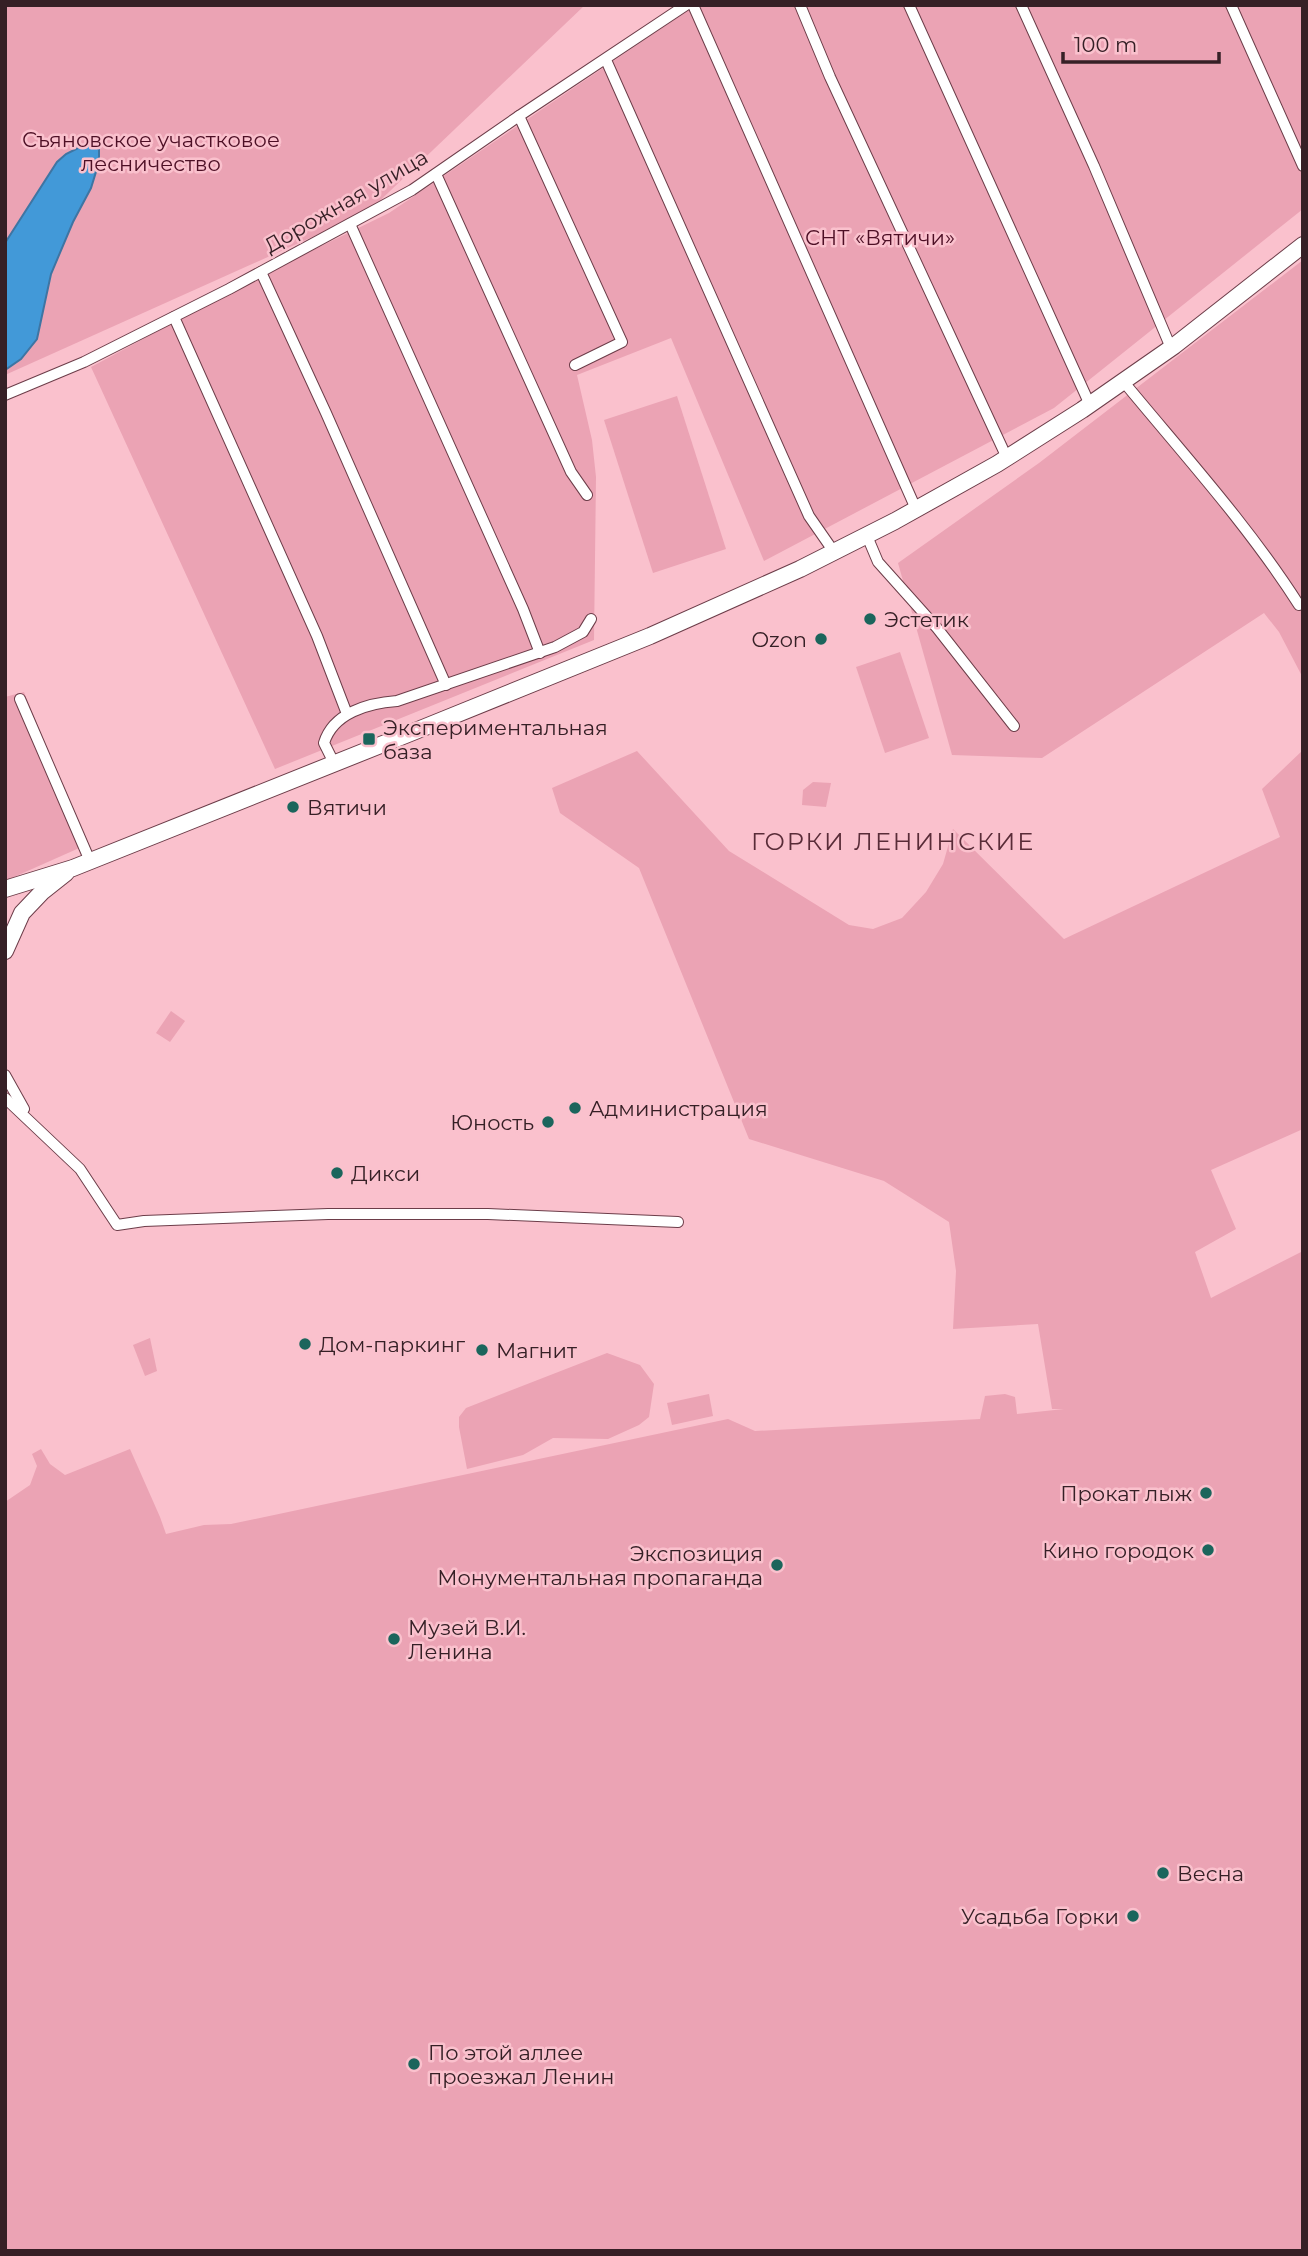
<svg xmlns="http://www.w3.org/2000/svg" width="1308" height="2256" font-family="Montserrat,sans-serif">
<rect width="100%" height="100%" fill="#fac1cd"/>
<g fill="#eba3b4">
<polygon points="5,5 585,5 368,212 5,375"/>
<polygon points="696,5 1303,5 1303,209 1054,408 764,561 671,338 577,375 592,440 596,477 594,640 275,769 91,367 270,271 389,213"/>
<polygon points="1303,260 1303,678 1279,632 1264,613 1042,758 952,755 898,563 1039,463"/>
<polygon points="677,396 726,549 653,573 604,420"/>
<polygon points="900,652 929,738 885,753 856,667"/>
<polygon points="24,692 86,845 5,881 5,697"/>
<polygon points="1303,750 1303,1129 1211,1170 1236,1229 1195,1252 1211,1298 1303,1251 1303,2251 5,2251 5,1502 30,1485 37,1466 32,1454 41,1449 50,1464 65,1475 130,1449 160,1517 166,1534 204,1525 231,1524 728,1419 755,1431 980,1419 985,1396 1005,1394 1015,1397 1017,1414 1064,1409 1052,1409 1038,1324 953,1329 956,1271 949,1222 884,1181 749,1139 639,868 560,813 552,788 637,751 729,851 849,925 873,929 902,918 926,892 943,864 953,829 1064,939 1280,837 1262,789"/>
<polygon points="813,782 831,783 826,807 802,805 803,790"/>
<polygon points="171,1011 185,1021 170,1042 156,1033"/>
<polygon points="150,1338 157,1371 145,1376 133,1345"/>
<polygon points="607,1353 640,1365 654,1384 649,1417 639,1425 608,1439 553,1438 523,1455 467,1469 459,1427 459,1417 466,1408"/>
<polygon points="709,1394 713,1416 672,1425 667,1403"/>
</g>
<polygon fill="#4299d8" stroke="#3e75a3" stroke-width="2" points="88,143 99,149 99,162 91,188 73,222 51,274 37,339 21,359 5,370 5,243 57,162 66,154"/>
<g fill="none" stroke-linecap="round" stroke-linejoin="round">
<defs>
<g id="minor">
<polyline points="693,5 916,509"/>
<polyline points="800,5 830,77 1007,458"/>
<polyline points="909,5 1090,405"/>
<polyline points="1021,5 1094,166 1171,348"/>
<polyline points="1231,5 1303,166"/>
<polyline points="606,60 809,516 834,552"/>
<polyline points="519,116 622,342 575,365"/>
<polyline points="436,174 571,472 587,495"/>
<polyline points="350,224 523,609 540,653"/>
<polyline points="261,272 326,413 446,685"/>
<polyline points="174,317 317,636 347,714"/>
<path d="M1123,381C1184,455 1248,525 1299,605"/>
<polyline points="5,395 84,362 229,289 412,190 519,116 686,5"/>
<polyline points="867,536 878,562 937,628 1014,726"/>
<polyline points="20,699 90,861"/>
<path d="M334,763L324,743C333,713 368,703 397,701L555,647L583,632L591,619"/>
<polyline points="5,1075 24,1109"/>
<polyline points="5,1098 80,1169 117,1225 144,1221 328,1214 488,1214 678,1222"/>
</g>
<g id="secondary">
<polyline points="5,889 73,868 408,734 650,636 800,569 895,521 997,464 1082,410 1174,346 1303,245"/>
<polyline points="5,951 22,913 42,892 66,873"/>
</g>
</defs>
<use href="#minor" stroke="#6c3d49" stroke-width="12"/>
<use href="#secondary" stroke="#6c3d49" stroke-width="18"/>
<use href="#minor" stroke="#fff" stroke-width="10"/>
<use href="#secondary" stroke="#fff" stroke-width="16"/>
</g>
<g fill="#1b655c" stroke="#fac1cd" stroke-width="2.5">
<circle cx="870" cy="619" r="7"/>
<circle cx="821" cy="639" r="7"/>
<rect x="362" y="732" width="14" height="14" rx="3.5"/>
<circle cx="293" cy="807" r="7"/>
<circle cx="575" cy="1108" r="7"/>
<circle cx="548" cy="1122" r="7"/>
<circle cx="337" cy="1173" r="7"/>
<circle cx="305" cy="1344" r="7"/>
<circle cx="482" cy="1350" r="7"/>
<circle cx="1206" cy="1493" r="7"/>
<circle cx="1208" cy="1550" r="7"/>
<circle cx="777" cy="1565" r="7"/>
<circle cx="394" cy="1639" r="7"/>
<circle cx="1163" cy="1873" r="7"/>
<circle cx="1133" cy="1916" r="7"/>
<circle cx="414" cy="2064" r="7"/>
</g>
<g text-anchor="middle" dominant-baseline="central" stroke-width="5" stroke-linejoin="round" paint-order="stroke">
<g font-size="21" fill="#4d0f25" stroke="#fac1cd">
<text x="151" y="139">Съяновское участковое<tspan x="151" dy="24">лесничество</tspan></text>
<text x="880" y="237">СНТ «Вятичи»</text>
</g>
<g font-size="21" fill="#362026" stroke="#fac1cd">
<text transform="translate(346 201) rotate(-30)">Дорожная улица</text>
</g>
<g font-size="21" fill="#362026" stroke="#fac1cd" text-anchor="start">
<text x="884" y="619">Эстетик</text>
<text x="807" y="639" text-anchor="end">Ozon</text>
<text x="383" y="727">Экспериментальная<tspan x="383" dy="24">база</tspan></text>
<text x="307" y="807">Вятичи</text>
<text x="589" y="1108">Администрация</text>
<text x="534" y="1122" text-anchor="end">Юность</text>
<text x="351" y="1173">Дикси</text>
<text x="319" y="1344">Дом-паркинг</text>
<text x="496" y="1350">Магнит</text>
<text x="1192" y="1493" text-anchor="end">Прокат лыж</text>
<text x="1194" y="1550" text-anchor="end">Кино городок</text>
<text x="763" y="1553" text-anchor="end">Экспозиция<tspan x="763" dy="24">Монументальная пропаганда</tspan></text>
<text x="408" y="1627">Музей В.И.<tspan x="408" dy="24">Ленина</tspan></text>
<text x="1177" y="1873">Весна</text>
<text x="1119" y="1916" text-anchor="end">Усадьба Горки</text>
<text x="428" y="2052">По этой аллее<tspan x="428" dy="24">проезжал Ленин</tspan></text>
</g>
<g font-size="24" letter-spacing="2" fill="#592c38" stroke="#fac1cd">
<text x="893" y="841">ГОРКИ ЛЕНИНСКИЕ</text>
</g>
</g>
<rect width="1308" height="2256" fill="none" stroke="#362026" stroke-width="14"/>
<path d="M1063 52v10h156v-10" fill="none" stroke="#362026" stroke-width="3.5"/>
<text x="1074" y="52" font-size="21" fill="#362026" stroke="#fac1cd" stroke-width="5" paint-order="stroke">100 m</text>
</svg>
